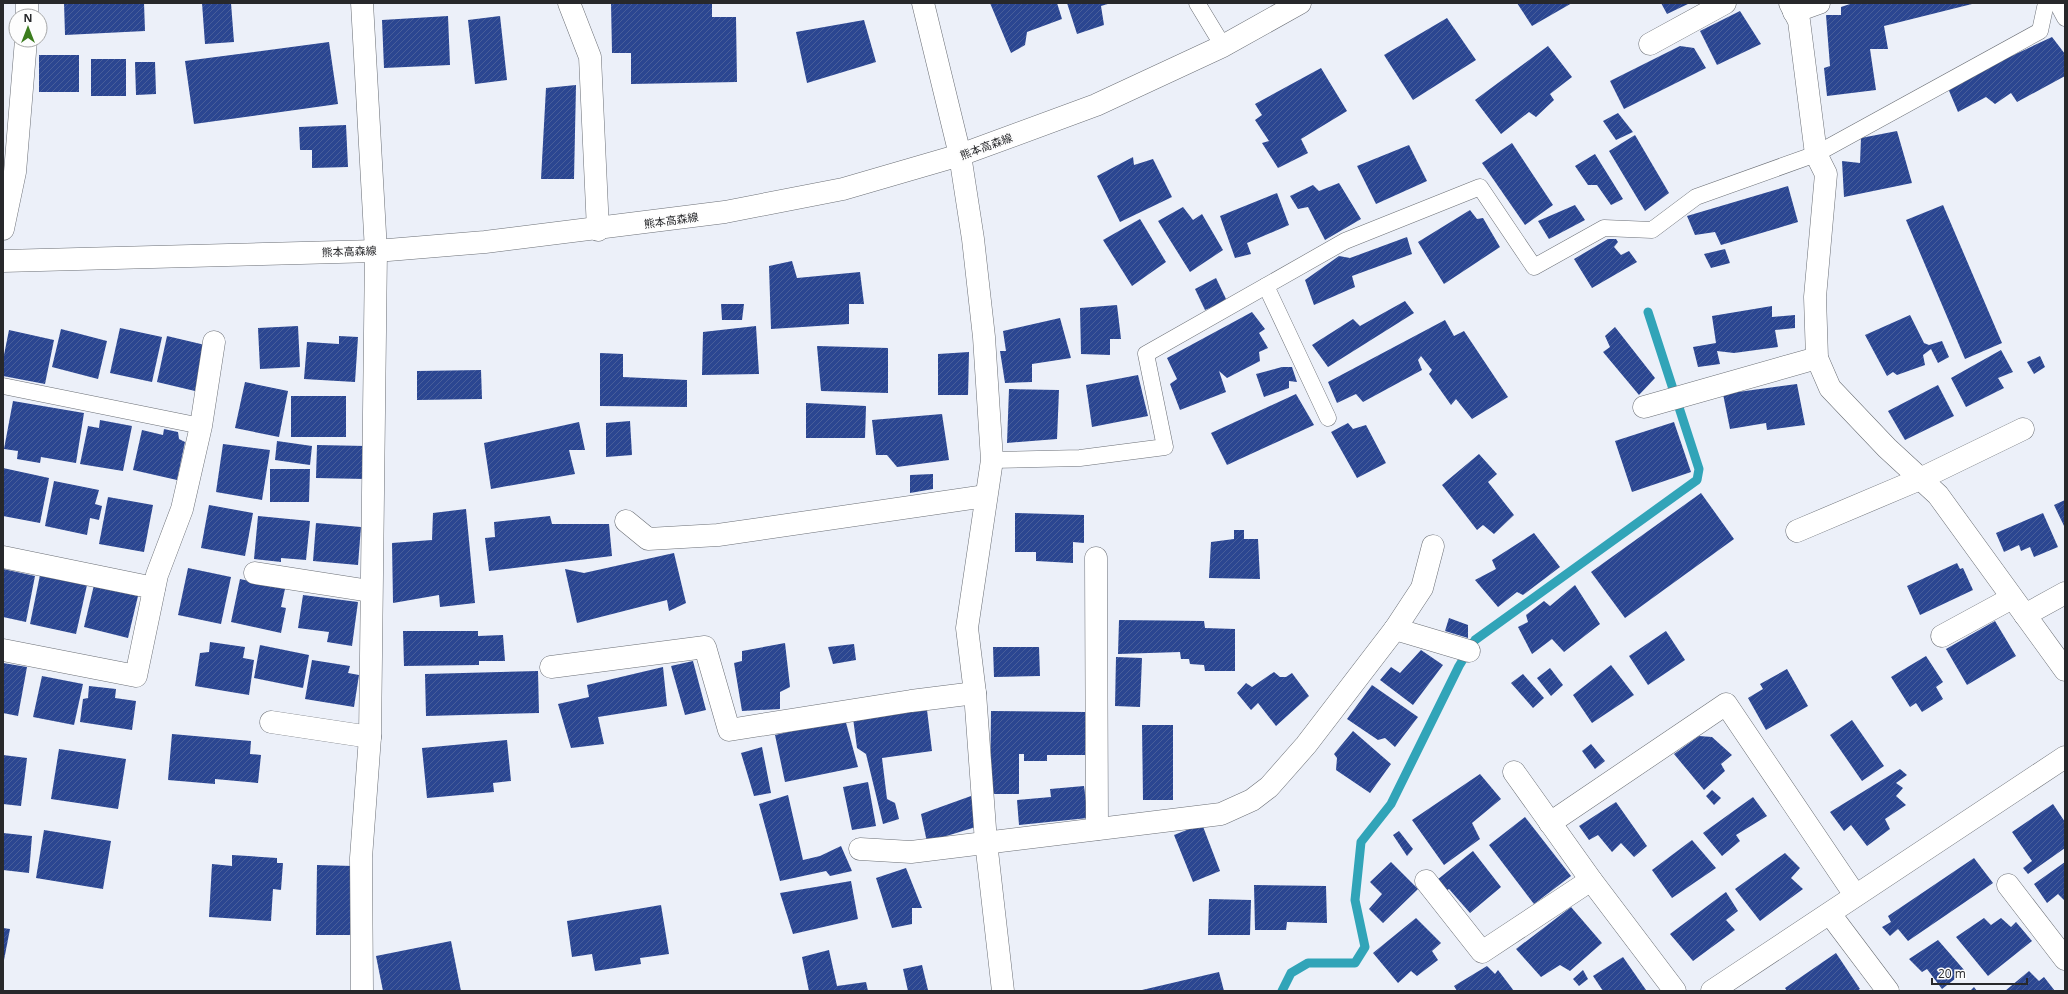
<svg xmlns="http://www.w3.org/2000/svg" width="2068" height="994" font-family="'Open Sans','Noto Sans JP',sans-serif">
<defs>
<pattern id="building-hatch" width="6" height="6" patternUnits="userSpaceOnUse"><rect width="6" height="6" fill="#2b4691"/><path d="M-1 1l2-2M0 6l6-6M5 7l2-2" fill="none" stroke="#485e9a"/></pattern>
</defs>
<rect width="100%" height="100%" fill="#ecf0f9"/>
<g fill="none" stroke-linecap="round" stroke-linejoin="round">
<polyline stroke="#31a4b8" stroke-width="9" points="1282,991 1291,973 1308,963 1355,963 1365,947 1355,900 1361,842 1391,804 1459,666 1475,640 1697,480 1699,469 1648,312"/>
</g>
<g fill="url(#building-hatch)">
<polygon points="64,3 144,3 145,31 65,35"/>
<polygon points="202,3 231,3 234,42 205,44"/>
<polygon points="611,3 712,3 712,17 736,17 737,82 631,84 631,53 612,53"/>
<polygon points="990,3 1057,3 1062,19 1027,32 1025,45 1011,53"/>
<polygon points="1067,3 1111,3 1101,6 1104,25 1077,34"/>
<polygon points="1517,3 1572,3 1532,26"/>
<polygon points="1661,3 1690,3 1667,14"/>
<polygon points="1853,3 1972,3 1972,4 1884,26 1888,49 1870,49 1876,90 1827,96 1824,68 1830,66 1826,15 1841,15 1841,7"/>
<polygon points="1740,11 1761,44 1717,65 1700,31"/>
<polygon points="448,16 450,65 384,68 382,20"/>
<polygon points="500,16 507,80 475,84 468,20"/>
<polygon points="1447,18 1476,60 1413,100 1384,55"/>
<polygon points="864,20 876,62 807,83 796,32"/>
<polygon points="2052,37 2065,54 2065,76 2017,102 2011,93 1995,104 1986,97 1958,112 1947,86"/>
<polygon points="329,42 338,104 194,124 185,61"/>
<polygon points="1548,46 1572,77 1550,94 1554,100 1536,117 1529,112 1501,134 1475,100"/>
<polygon points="1680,46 1694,48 1706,68 1624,109 1610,81"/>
<rect x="39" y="55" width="40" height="37"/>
<rect x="91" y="59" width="35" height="37"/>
<polygon points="135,62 155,62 156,94 136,95"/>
<polygon points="1321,68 1347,111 1301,139 1308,153 1278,168 1262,143 1269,141 1255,120 1262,115 1255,104"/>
<polygon points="576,85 574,179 541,179 546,88"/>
<polygon points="1618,113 1633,132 1616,140 1603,121"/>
<polygon points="346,125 348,167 312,168 312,150 300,150 299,127"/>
<polygon points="1897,131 1912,183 1844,197 1842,161 1860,163 1861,138"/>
<polygon points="1635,135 1669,193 1645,211 1609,151"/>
<polygon points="1512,143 1553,205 1525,225 1482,163"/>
<polygon points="1409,145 1427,181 1376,204 1357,166"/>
<polygon points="1595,154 1623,199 1611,205 1597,185 1588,185 1575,166"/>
<polygon points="1133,157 1134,165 1153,159 1172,197 1120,222 1097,176"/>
<polygon points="1339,183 1361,219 1325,240 1308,207 1298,209 1290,196 1313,185 1319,191"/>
<polygon points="1788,186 1798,222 1721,245 1715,232 1695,235 1687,216"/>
<polygon points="1277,193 1289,225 1247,243 1251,254 1235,258 1220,216"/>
<polygon points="1575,205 1585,220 1549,239 1538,221"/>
<polygon points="1943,205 2002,343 1965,359 1906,220"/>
<polygon points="1183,207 1193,220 1202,214 1223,250 1190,272 1158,221"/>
<polygon points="1470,210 1477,219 1483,218 1500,247 1444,284 1418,242"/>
<polygon points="1140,219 1166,262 1132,286 1103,240"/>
<polygon points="1407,237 1412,254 1352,276 1355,287 1314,305 1305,280 1339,256 1350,258"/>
<polygon points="1608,239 1616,239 1618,242 1614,247 1621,255 1629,251 1637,262 1592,288 1574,259"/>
<polygon points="1725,249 1730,263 1711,268 1704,254"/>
<polygon points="792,261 797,278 860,272 864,304 849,304 849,324 771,329 769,266"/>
<polygon points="1216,278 1227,301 1205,310 1195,289"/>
<polygon points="1405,301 1414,313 1328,367 1312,345 1353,319 1360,326"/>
<polygon points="721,304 744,304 742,320 722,320"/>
<polygon points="1117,305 1121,339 1110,339 1110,355 1081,354 1080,308"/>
<polygon points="1772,306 1772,317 1795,315 1795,328 1775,330 1778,347 1734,353 1717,351 1720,364 1698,367 1693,347 1716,343 1712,316"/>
<polygon points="1252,312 1265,329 1259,333 1268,348 1259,352 1260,361 1227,378 1219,371 1226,392 1180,410 1170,384 1177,379 1167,358"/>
<polygon points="1910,315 1924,343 1929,345 1942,341 1949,357 1938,363 1931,349 1923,355 1925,365 1897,375 1893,372 1887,376 1865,335"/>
<polygon points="1060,318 1071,358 1032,364 1032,382 1005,383 1000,351 1006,351 1003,331"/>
<polygon points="1445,320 1454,336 1464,331 1508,397 1472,419 1456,399 1451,405 1429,374 1432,370 1421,356 1418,360 1422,370 1363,402 1356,394 1337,403 1328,382"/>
<polygon points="298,326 300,367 260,369 258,328"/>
<polygon points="756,326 759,374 702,375 703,332"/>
<polygon points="1615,327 1655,378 1639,395 1603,352 1610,347 1605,336"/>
<polygon points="120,328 162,337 152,382 110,373"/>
<polygon points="61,329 107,341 98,379 52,367"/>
<polygon points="9,330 54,340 45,384 3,376 3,360"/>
<polygon points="167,336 205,345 195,391 157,382"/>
<polygon points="339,336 358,337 355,382 304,379 307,342 339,344"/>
<polygon points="817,346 888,348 888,393 821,391"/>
<polygon points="2001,350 2013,372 1998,378 2004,388 1966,407 1951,378"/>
<polygon points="969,352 968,395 938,395 938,354"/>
<polygon points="600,353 623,354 623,377 687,380 687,407 600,406"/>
<polygon points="2040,356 2045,367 2034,374 2027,362"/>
<polygon points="1282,367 1292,367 1297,382 1289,381 1289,388 1264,397 1256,374"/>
<polygon points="481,370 482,399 417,400 417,371"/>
<polygon points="1138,375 1148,416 1092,427 1086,385"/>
<polygon points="245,382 288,391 279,437 235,428"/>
<polygon points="1797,384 1805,425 1767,430 1766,423 1730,429 1723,394"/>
<polygon points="1938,385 1954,416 1905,440 1888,411"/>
<polygon points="1009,389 1059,390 1057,439 1007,443"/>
<polygon points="1296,394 1314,425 1227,465 1211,433"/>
<rect x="291" y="396" width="55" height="41"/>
<polygon points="13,401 84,413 76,463 41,457 40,463 17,459 18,451 4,449"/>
<polygon points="806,403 866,406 865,438 806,438"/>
<polygon points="942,414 949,460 897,467 887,455 876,455 872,420"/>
<polygon points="100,420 132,426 123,471 80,464 88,426 99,428"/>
<polygon points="630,421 632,455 606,457 606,423"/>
<polygon points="579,422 585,450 569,450 575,474 491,489 484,443"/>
<polygon points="1674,422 1691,472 1632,492 1615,441"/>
<polygon points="1348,423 1353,429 1366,425 1386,463 1357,478 1331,432"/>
<polygon points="164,429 178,432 179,439 185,442 177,480 133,470 142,430 163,435"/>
<polygon points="277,441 312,446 310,465 275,460"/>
<polygon points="223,444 270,450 262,500 216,492"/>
<polygon points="317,445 366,446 365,479 316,478"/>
<polygon points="1479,454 1497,474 1488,482 1514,515 1494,534 1483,525 1477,530 1442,485"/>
<polygon points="3,468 49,478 40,523 3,516"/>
<polygon points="270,469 310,469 309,502 270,502"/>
<polygon points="933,474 933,489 910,493 910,475"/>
<polygon points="54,481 99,490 95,504 102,506 99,520 90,518 87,535 45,526"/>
<polygon points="1701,493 1734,539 1625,618 1591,572"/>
<polygon points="108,497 153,505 144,552 99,544"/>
<polygon points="2065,500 2065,528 2054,505"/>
<polygon points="209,505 253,513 245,556 201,548"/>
<polygon points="466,509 475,603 440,607 439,595 393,603 392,543 432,540 433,513"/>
<polygon points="1015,513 1084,515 1084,543 1073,542 1073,563 1036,561 1036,552 1015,552"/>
<polygon points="2043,513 2058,547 2034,557 2030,547 2021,551 2019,545 2004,552 1996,533"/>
<polygon points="258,516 310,521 306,560 281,558 281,562 254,559"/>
<polygon points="550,516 552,524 609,524 612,556 489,571 485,538 495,537 494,522"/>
<polygon points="316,523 361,527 358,565 313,561"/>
<polygon points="1234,530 1244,530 1244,539 1258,539 1260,579 1209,578 1211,542 1234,539"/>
<polygon points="1534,533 1560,567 1523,595 1517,592 1498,607 1475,580 1496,569 1492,560"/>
<polygon points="674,553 686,603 669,611 667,600 577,623 565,569 584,573"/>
<polygon points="1957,563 1960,569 1963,568 1973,590 1920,615 1907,586"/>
<polygon points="188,568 231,577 221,624 178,615"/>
<polygon points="3,569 35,576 26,622 3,617"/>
<polygon points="40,575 87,585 76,634 30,624"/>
<polygon points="240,579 285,589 281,607 286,608 281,633 231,622"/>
<polygon points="94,585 138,596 128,638 84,627"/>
<polygon points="1575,585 1600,624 1564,652 1552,639 1532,654 1518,627 1528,622 1526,615 1544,601 1550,606"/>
<polygon points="303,595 358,602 352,646 327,642 329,632 298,628"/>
<polygon points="1449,618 1468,625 1468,638 1445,631"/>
<polygon points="1119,620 1204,621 1205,628 1235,629 1235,671 1205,671 1204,665 1190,664 1189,659 1181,659 1180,652 1118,654"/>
<polygon points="1995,621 2016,656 1967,685 1946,649"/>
<polygon points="403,631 478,631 478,636 503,635 505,661 479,661 479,665 404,666"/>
<polygon points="1666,631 1685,660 1648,685 1629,656"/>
<polygon points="210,642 245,647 243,658 254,660 249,695 195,686 200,653 209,652"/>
<polygon points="785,643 790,687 780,692 780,709 742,711 734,663 742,661 742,651"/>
<polygon points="854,644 856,660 833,664 828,647"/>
<polygon points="260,645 309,655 303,688 254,678"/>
<polygon points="993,647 1039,647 1040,676 994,677"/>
<polygon points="1421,650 1443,665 1413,705 1380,680 1391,667 1400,673"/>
<polygon points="1926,656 1943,682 1936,687 1943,699 1922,712 1916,703 1910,707 1891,677"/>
<polygon points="1116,657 1142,658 1140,707 1115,706"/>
<polygon points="312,660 350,666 348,673 359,675 354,707 305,699"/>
<polygon points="693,661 706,710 685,715 671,666"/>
<polygon points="3,663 27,667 18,716 3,713"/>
<polygon points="1611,665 1634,695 1592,723 1573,695"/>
<polygon points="663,667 667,706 598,717 604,744 571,748 558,704 589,697 587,685"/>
<polygon points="1550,668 1563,685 1551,696 1537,678"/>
<polygon points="1787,669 1808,706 1766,730 1748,698 1763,689 1760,684"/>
<polygon points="538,671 539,713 426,716 425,674"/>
<polygon points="1274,672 1280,677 1286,677 1292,673 1309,696 1276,726 1258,703 1251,710 1237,693 1246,683 1252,687"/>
<polygon points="1523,674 1544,698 1533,708 1511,683"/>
<polygon points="42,676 83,684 74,725 33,717"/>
<polygon points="1372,685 1418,717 1395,747 1385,738 1378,740 1347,719"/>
<polygon points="89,686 116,689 115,698 136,701 132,730 80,722 83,699 88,698"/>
<polygon points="927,710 932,751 882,758 887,799 895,803 899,819 883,824 866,754 857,748 853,718"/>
<polygon points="991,711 1086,712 1085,755 1047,755 1047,761 1024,761 1024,754 1019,754 1019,794 990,794"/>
<polygon points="845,719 858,767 785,782 775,735"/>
<polygon points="1852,720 1884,766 1862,781 1830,735"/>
<polygon points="1142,725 1173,725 1173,800 1143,800"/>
<polygon points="1353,731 1391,764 1370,793 1336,770 1337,758 1334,754"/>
<polygon points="172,734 251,741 250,754 261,755 258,783 215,779 215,784 168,780"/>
<polygon points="1699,736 1712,737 1732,755 1721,764 1725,771 1704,790 1674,754"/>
<polygon points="507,740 511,781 493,783 494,792 427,798 422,748"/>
<polygon points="1591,744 1605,761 1595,769 1582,751"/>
<polygon points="762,747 771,793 754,796 741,753"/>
<polygon points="59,749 126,759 118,809 51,799"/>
<polygon points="3,755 27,758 21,806 3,804"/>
<polygon points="1900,769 1907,775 1896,783 1903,788 1896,796 1906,805 1885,819 1890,829 1867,846 1851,825 1844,831 1830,812"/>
<polygon points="1480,774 1501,799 1472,823 1480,839 1444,865 1412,820"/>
<polygon points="868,782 876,826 852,830 843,787"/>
<polygon points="1084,786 1088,818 1019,825 1017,800 1051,797 1050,789"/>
<polygon points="1712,790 1721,798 1714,805 1706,796"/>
<polygon points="788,795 803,860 820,856 841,846 852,871 830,876 826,871 780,881 759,804"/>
<polygon points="971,796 979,826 927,842 921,814"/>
<polygon points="1753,797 1767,816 1736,835 1740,841 1722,856 1703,833"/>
<polygon points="1616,802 1647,846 1634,857 1621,843 1612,852 1598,835 1589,840 1579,826"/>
<polygon points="2053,804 2065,822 2065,848 2028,874 2023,868 2032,861 2012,832"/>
<polygon points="1525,817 1571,876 1534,904 1489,845"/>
<polygon points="1202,824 1220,871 1193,882 1174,835"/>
<polygon points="44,830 111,841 103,889 36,878"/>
<polygon points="1399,831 1413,849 1407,856 1393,835"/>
<polygon points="3,833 32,836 29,873 3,870"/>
<polygon points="1692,840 1716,868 1672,898 1652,870"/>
<polygon points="1473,851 1501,887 1470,913 1449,889 1444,892 1437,880"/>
<polygon points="1785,853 1800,868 1791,878 1803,889 1760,921 1735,889"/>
<polygon points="232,855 277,858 277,863 283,863 281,890 273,889 271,921 209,917 212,864 232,866"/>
<polygon points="1974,858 1993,883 1908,941 1898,929 1890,936 1882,927 1891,922 1888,916"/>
<polygon points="1391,862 1418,889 1383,923 1369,909 1382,894 1370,882"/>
<polygon points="2065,862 2065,901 2058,894 2047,903 2034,884"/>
<polygon points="317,865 353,866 352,935 316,935"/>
<polygon points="906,868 922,908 912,908 912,924 892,928 876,878"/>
<polygon points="851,881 858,919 793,934 780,893"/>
<polygon points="1254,885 1326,886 1327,923 1287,922 1286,930 1255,930"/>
<polygon points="1726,892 1738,911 1726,920 1735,930 1693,961 1670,934"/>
<polygon points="1209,899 1251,900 1250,935 1208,935"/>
<polygon points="661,905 669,954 640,958 641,964 595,971 592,954 572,957 567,921"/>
<polygon points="1571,907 1602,943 1570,971 1560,965 1541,977 1516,949"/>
<polygon points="1416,918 1441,943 1432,951 1438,960 1417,976 1411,971 1398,983 1373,953"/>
<polygon points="1984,918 1991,925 2001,918 2011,927 2016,922 2032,941 1988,976 1956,937"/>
<polygon points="3,928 10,929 4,960 3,960"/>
<polygon points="1938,940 1965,971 1942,989 1927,969 1922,972 1909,959"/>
<polygon points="451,941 461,991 383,991 376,956"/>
<polygon points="829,950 837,986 866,982 868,991 809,991 802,957"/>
<polygon points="1836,953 1860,989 1857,991 1787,991 1785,988"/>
<polygon points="1623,957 1646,990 1603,991 1593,976"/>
<polygon points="922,965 928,990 908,991 903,969"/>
<polygon points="1487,966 1495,974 1498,970 1514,991 1457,991 1454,986"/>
<polygon points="1583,970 1588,979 1579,986 1573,979"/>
<polygon points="2029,971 2039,981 2044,977 2055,991 2005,991"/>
<polygon points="1219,972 1224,991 1143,991 1142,990"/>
<polygon points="1974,987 1977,991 1970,991"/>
</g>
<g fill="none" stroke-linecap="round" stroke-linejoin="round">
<defs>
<g id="lane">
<polyline points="1197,3 1223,46"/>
<polyline points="2057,3 2065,18"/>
<polyline points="1266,286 1328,418"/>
<polyline points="3,386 201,426"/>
<polyline points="992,460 1080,458 1165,447 1146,354 1345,241 1480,187 1534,267 1604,228 1652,230 1696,197 1816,154 2040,31 2046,3"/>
</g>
<g id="street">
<polyline points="27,3 27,16"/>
<polyline points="569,3 590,57 598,230"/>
<polyline points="923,3 960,155 973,239 984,337 992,460 967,628 975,693 986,842 1003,991"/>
<polyline points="1790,3 1799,21 1816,154 1826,174 1815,297 1817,358 1830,388 1887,448 1938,495 2065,670"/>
<polyline points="1794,12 1819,3"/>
<polyline points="1650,44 1725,3"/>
<polyline points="3,229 15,172 26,40"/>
<polyline points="1644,407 1817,358"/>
<polyline points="626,521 648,539 718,535 986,496"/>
<polyline points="1797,531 1920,479 2023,429"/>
<polyline points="3,557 154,588"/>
<polyline points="1096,558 1097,829"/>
<polyline points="255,573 370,591"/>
<polyline points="2025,615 2065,593"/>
<polyline points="1395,629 1469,651"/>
<polyline points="1942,636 2012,598"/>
<polyline points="3,650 136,676 157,575 182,509 201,426 214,342"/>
<polyline points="551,667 705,647 729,730 911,701 975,693"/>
<polyline points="271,722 370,737"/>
<polyline points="1514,772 1591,880 1675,991"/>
<polyline points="1550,823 1726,704 1855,895"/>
<polyline points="860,849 911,852 1221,814 1252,800 1269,787 1306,745 1395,629 1422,588 1433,546"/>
<polyline points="1426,881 1482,952 1591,880"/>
<polyline points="2008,885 2065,959"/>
<polyline points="1830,914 1888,991"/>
<polyline points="362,991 361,858 370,737 376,251 362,3"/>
<polyline points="1712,991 2065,757"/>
</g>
<polyline id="primary" points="3,261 376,251 485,242 725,212 843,189 960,155 1096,105 1223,46 1300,3"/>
</defs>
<use href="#lane" stroke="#6b6f76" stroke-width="17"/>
<use href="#street" stroke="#6b6f76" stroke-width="23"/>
<use href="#primary" stroke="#6b6f76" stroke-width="23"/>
<use href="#lane" stroke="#fff" stroke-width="16"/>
<use href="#street" stroke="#fff" stroke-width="22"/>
<use href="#primary" stroke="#fff" stroke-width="22"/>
</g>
<g text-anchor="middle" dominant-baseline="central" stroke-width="4" stroke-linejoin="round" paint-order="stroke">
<g font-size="11" fill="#27282b" stroke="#fdfdfd">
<text transform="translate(986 146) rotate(-20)">熊本高森線</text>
<text transform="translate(671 220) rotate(-8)">熊本高森線</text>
<text transform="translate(349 251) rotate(-2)">熊本高森線</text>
</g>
</g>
<rect width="2068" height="994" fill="none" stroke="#27282b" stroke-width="8"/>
<g transform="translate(28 28)"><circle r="19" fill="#fdfdfd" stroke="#a7a8a9"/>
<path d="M0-3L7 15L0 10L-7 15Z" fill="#3b7c1d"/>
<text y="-6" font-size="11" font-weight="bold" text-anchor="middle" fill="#27282b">N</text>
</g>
<path d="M1932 978v6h95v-6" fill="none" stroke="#27282b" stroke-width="2"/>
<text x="1938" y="978" font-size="12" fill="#27282b" stroke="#fdfdfd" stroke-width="3" paint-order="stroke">20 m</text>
</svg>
